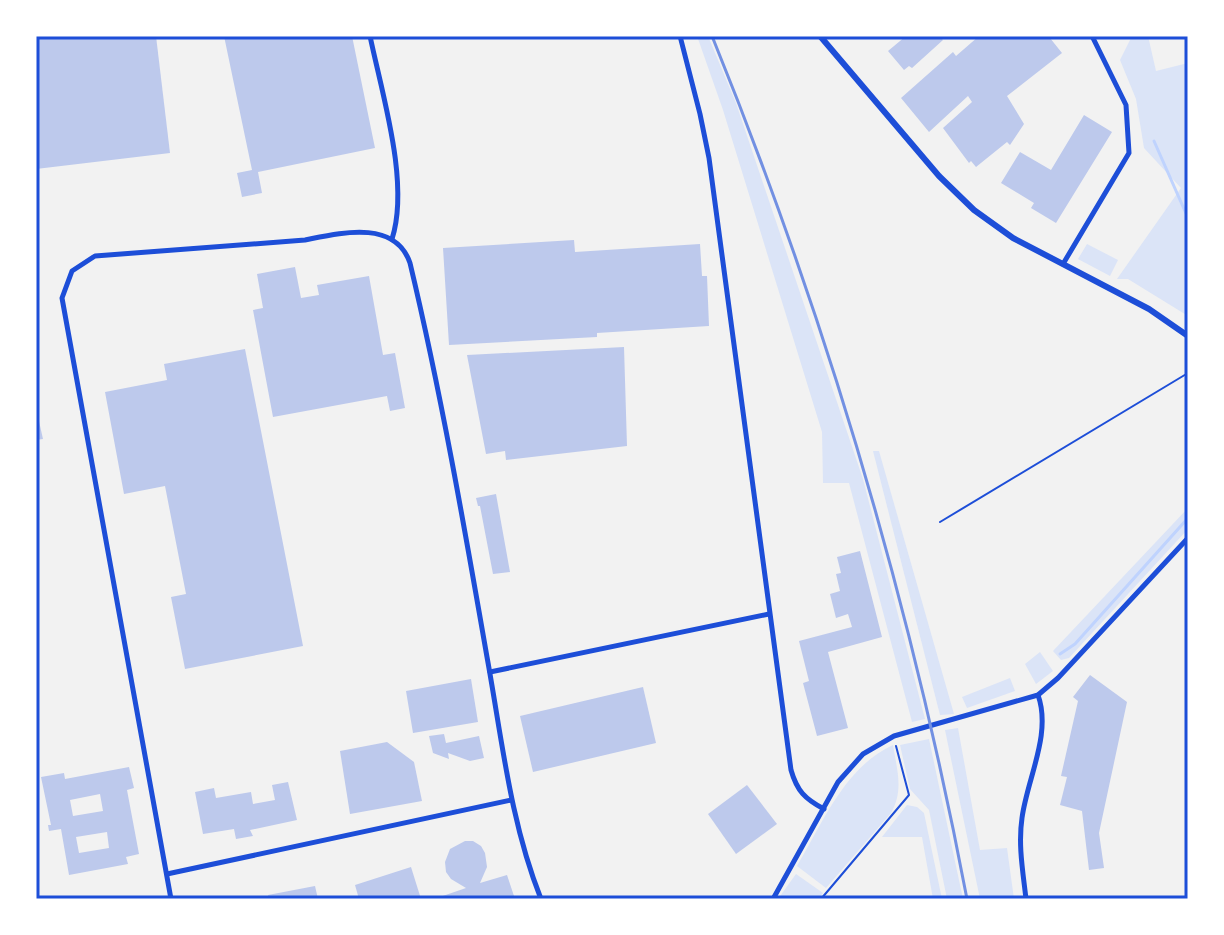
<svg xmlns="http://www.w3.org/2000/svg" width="1224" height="935" font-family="'Varela Round',sans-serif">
<rect width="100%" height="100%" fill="#f2f2f2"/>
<g fill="#dbe4f7">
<polygon points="697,36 708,36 736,103 863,479 925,719 912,722 849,483 823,483 822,432 723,110"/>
<polygon points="1132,36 1148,36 1156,71 1188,63 1188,316 1128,279 1117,279 1181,188 1144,148 1136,99 1120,60"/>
<polygon points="1087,244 1118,260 1110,276 1078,259"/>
<polygon points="873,451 879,451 954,714 940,715"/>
<polygon points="1188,508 1188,529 1069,658 1061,660 1053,651"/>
<polygon points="1040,652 1053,671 1036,684 1025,664"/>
<polygon points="1010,678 1015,691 967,708 962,697"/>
<polygon points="958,728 980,850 1007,848 1014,899 980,899 945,730"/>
<polygon points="929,739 963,899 947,899 929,810 910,789 900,745"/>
<path d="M893,745C897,770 904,790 891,813L826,888L797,866C823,822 845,767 893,745Z"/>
<polygon points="907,805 917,807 924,813 942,899 933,899 922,837 882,837"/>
<polygon points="796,874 823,893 818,899 778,899"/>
</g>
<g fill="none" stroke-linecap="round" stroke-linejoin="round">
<g stroke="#bfd3fe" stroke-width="3">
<polyline points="1154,141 1188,218"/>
<polyline points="1060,654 1075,644 1188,518"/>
</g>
</g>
<g fill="#bdc9ec" fill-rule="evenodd">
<polygon points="36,36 156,36 170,153 36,169"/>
<polygon points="224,36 352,36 375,148 258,172 262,193 242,197 237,173 252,170"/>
<polygon points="906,36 939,36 943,40 912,68 909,66 904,70 888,51"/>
<polygon points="979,36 1052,36 1050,38 1062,53 1007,96 1024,124 1010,145 1007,142 976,167 971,161 969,163 943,128 972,102 968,96 929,132 901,98 953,52 956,56"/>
<polygon points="1084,115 1112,132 1056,223 1031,208 1034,203 1001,183 1020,152 1051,170"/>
<polygon points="574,240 575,252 700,244 702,276 707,276 709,326 597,333 597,337 449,345 443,248"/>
<polygon points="295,267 301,298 319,295 317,285 369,276 383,355 395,353 405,408 390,411 387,396 273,417 253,310 263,308 257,274"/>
<polygon points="624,347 627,446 506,460 505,451 486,454 467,355"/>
<polygon points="245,349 303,646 185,669 171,597 186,594 165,486 124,494 105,392 167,380 164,364"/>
<polygon points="36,408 43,439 36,440"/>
<polygon points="496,494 510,572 493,574 480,506 478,506 476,498"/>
<polygon points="860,551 882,637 828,652 848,728 817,736 803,683 809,681 799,641 852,627 848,614 836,618 830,594 840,591 836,574 841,573 837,557"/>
<polygon points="1090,675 1127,702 1099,833 1104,868 1089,870 1082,811 1060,805 1067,777 1061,776 1078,701 1073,697"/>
<polygon points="471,679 478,722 413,733 406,691"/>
<polygon points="643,687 656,743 533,772 520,716"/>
<polygon points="444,734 446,743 479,736 484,758 470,761 448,753 449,759 433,753 429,736"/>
<polygon points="387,742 414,762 422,801 350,814 340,751"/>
<path d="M129,767L134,788L127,790L139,854L126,857L128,864L69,875L61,829L49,831L48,825H51L41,777L64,773L65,779ZM100,794L103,811L73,816L70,800ZM107,832L109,848L79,853L76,837Z"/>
<polygon points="288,782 297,820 250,830 253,836 236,839 234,829 203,834 195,792 214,788 216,798 251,792 253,804 275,800 272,785"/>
<polygon points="747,785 777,824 736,854 708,814"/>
<polygon points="465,841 473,841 481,846 485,853 487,867 480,883 507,875 515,899 434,899 466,888 451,879 446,872 445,862 450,849"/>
<polygon points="411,867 421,899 359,899 355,885"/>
<polygon points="315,886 318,899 269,899 268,895"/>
</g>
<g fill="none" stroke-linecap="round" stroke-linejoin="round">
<polyline stroke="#1d4ed8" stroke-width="2" points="821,899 909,795 896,746"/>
<polyline stroke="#1d4ed8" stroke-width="2" points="940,522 1188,373"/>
<g stroke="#1d4ed8" stroke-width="5">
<path d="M370,36C382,94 410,183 392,239"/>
<path d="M680,36L700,114L709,158L791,770C797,791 805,799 824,809"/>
<polyline points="1063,264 1129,153 1126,105 1092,36"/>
<polyline points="490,672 769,614"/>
<polyline points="167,874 511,800"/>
<path d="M171,899L62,298L72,271L95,256L305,240C340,233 395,219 410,263C441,393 464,525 487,657C502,739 510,821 541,899"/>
<polyline points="773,899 838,782 863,754 894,736 1038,695 1058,678 1188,538"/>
<path d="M1026,899C1023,872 1018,845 1022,818C1027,779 1052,734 1038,695"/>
</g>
<polyline stroke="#1d4ed8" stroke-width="6" points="820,36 939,176 974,210 1013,238 1149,309 1188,336"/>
<path stroke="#7290e2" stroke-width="3" d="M712,36C825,314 911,604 967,899"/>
</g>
<rect width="1224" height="935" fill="none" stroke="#ffffff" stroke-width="76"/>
<rect x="38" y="38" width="1148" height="859" fill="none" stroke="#1d4ed8" stroke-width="3"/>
</svg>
